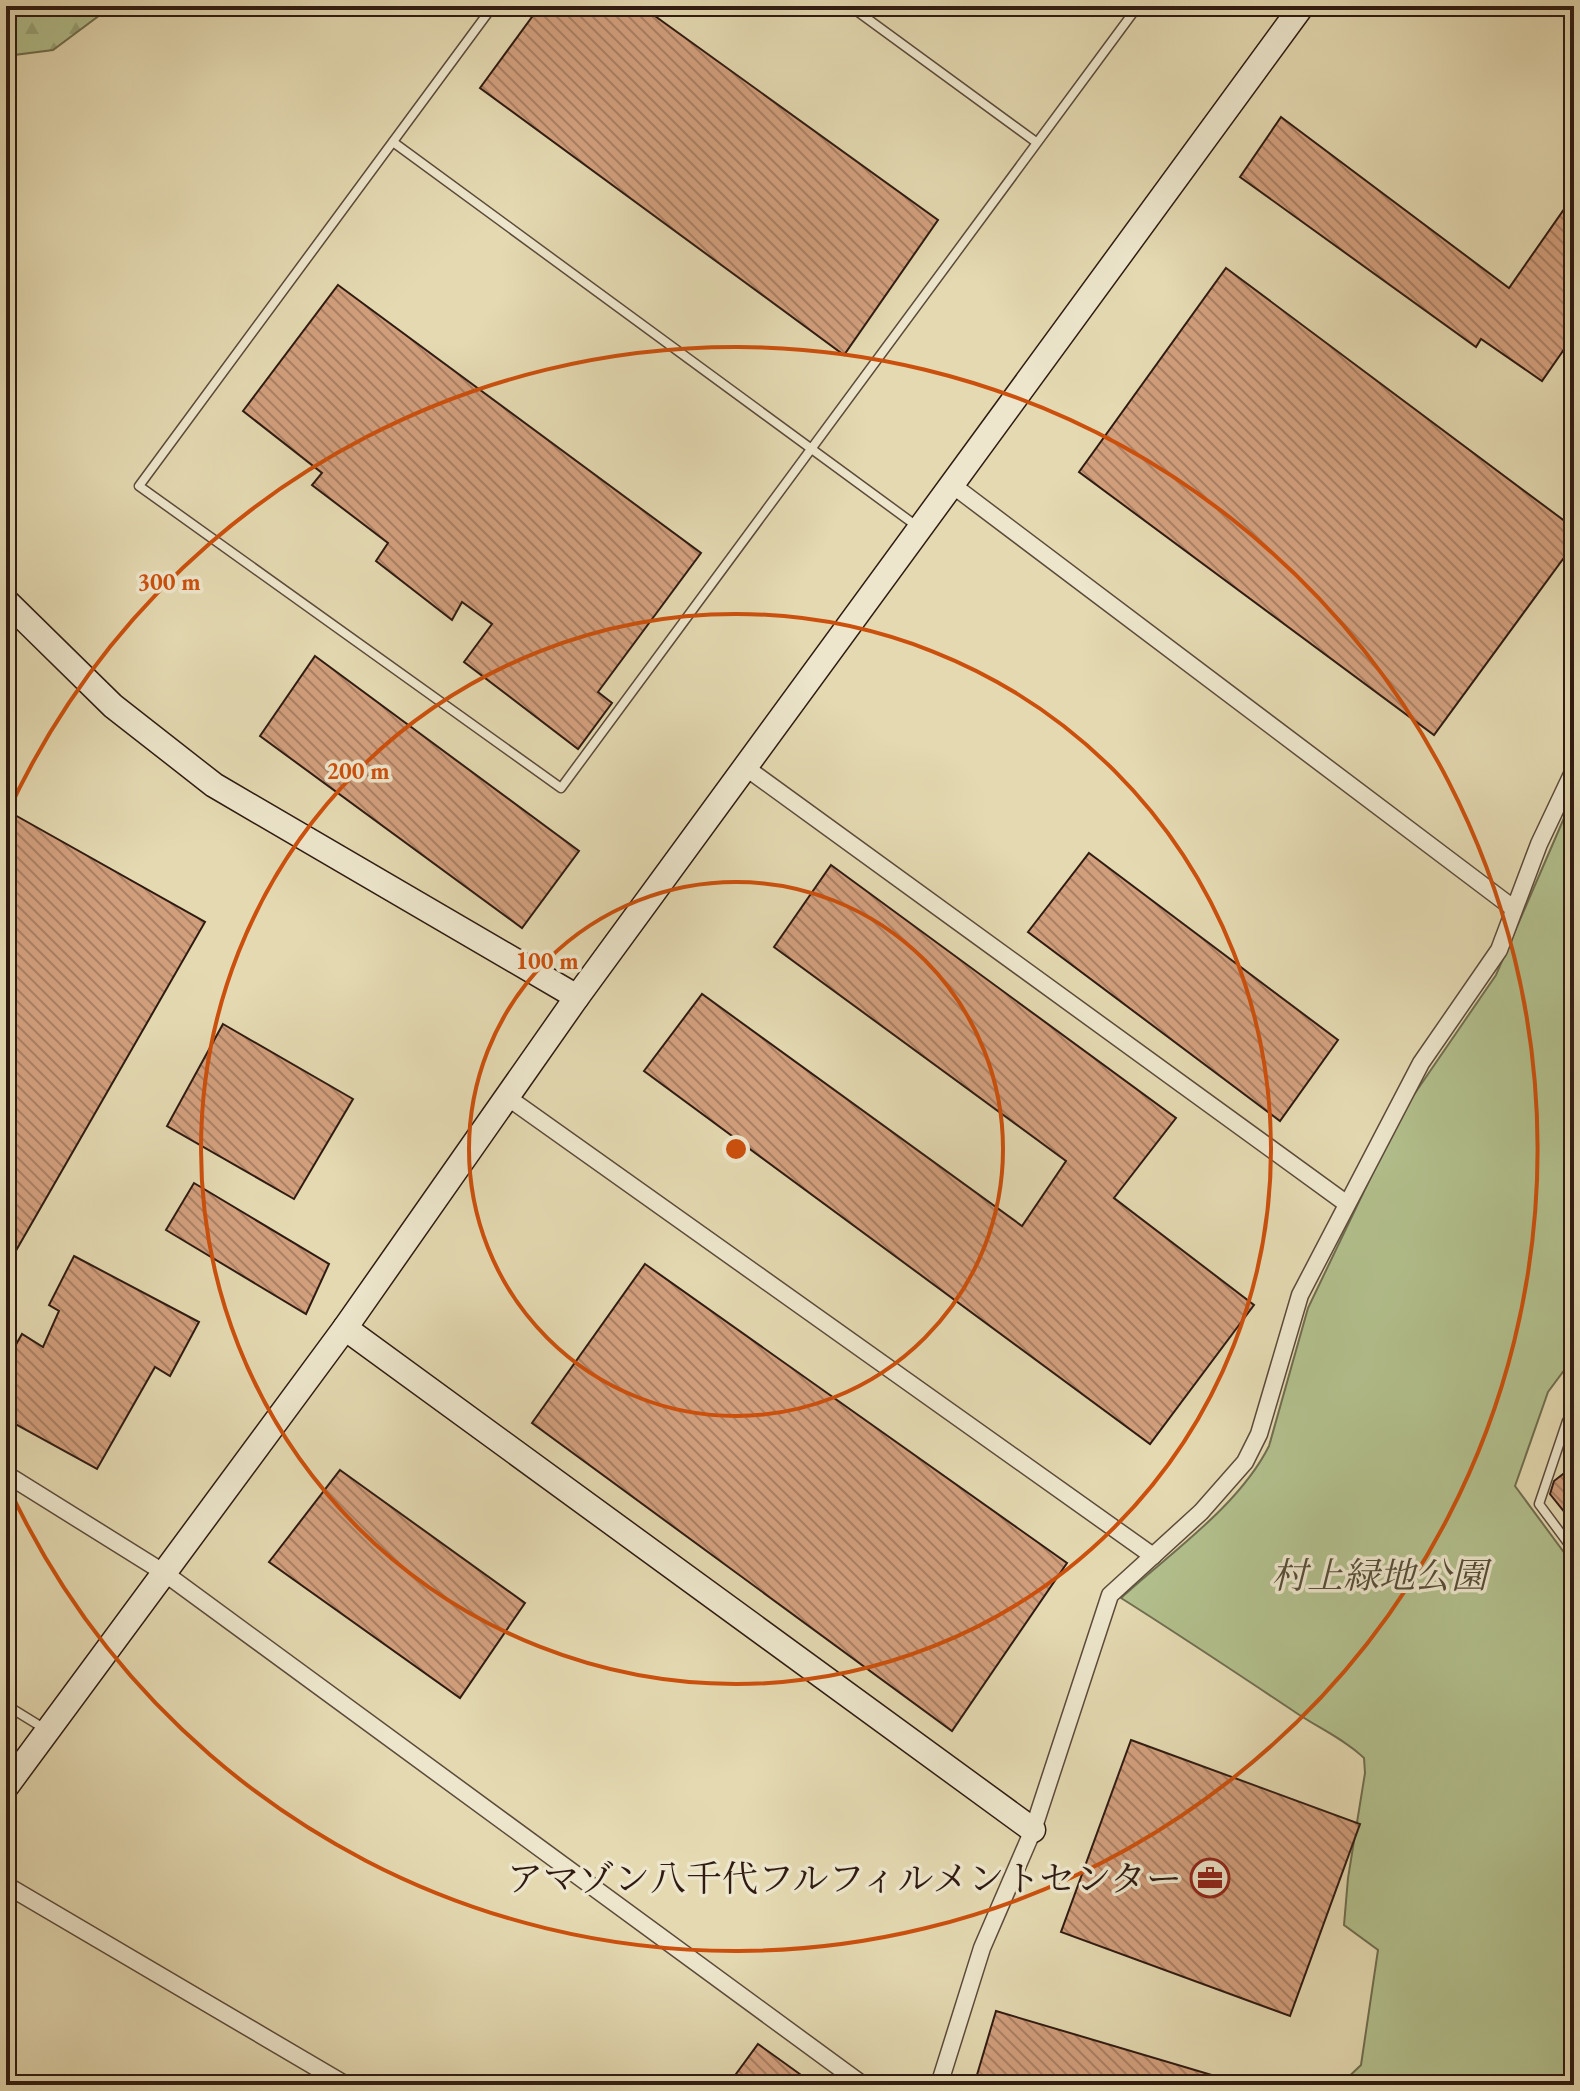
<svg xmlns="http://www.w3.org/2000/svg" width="1580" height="2091" font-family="'EB Garamond','Noto Serif JP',serif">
<defs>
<pattern id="forest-firs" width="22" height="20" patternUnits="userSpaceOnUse" patternTransform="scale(2)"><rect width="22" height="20" fill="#b2c08d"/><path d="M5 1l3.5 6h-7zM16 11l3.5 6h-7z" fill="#99a479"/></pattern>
<pattern id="building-back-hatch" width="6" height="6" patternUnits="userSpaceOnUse" patternTransform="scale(2)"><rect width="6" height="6" fill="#d29f7d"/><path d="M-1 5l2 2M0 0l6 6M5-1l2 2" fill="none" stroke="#ab8165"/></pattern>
</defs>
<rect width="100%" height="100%" fill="#e4d9b1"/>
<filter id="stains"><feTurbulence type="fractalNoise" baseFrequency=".0025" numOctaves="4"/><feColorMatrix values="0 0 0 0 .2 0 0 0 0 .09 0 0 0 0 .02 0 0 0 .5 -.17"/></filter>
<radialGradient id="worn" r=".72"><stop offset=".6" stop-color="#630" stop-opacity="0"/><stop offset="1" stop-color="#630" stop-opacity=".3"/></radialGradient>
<polygon fill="url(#forest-firs)" stroke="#706e50" stroke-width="2" points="6,6 112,6 53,50 6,56"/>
<path fill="#b2c08d" stroke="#706e50" stroke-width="2" d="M1574,795V1357L1548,1392L1515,1486L1574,1566V2085H1340L1361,2065L1378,1950L1344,1925L1348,1878L1365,1773L1364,1758C1343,1738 1316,1727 1292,1710C1235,1672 1178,1634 1121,1598C1170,1553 1239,1506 1269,1446L1308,1308L1402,1112L1496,975Z"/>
<g fill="url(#building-back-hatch)" stroke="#2f1b12" stroke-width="2">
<polygon points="540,6 641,6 938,220 844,355 480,88"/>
<polygon points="1281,117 1509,288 1574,195 1574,335 1542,381 1481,339 1476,347 1240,177"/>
<polygon points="1226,268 1574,528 1574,544 1434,735 1079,472"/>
<polygon points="338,285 701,553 598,692 612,703 578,749 464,662 492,624 462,602 452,620 376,561 388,543 312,485 322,473 243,411"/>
<polygon points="315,656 579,851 522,928 260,736"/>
<polygon points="6,810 205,922 6,1268"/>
<polygon points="1089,853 1338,1040 1280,1121 1028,932"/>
<polygon points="831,865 1176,1118 1114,1198 1254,1305 1150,1444 644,1071 702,994 1022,1226 1066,1161 774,947"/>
<polygon points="223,1024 353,1099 294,1199 167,1126"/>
<polygon points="194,1183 329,1264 306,1314 166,1230"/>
<polygon points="74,1256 199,1322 170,1376 155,1367 97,1469 6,1419 6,1362 22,1334 43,1347 59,1311 49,1305"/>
<polygon points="645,1264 1067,1563 952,1731 532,1423"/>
<polygon points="340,1470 525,1603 460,1698 269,1562"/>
<polygon points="1567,1471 1574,1481 1574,1524 1550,1494 1554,1481"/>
<polygon points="1131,1740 1360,1824 1290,2016 1061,1932"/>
<polygon points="996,2011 1232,2081 1232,2085 974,2085"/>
<polygon points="758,2044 815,2085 728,2085"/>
</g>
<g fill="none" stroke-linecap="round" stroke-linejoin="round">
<defs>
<g id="lane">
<polyline points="493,6 139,486 561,788 1138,6"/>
<polyline points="850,6 1036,142"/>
<polyline points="393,142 918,527"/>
<polyline points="1574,1424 1567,1421 1539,1504 1574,1551"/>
<polyline points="6,1705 45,1729"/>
</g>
<g id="street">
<polyline points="951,484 1513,908"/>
<polyline points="745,767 1347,1204"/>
<polyline points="507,1097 1153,1556"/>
<polyline points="6,1474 163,1572 863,2085"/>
<polyline points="6,1885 346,2085"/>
<polyline points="939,2085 982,1948 1033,1830 1110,1595 1201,1512 1245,1462 1259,1434 1300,1295 1421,1063 1499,950 1539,844 1574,770"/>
</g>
<g id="secondary">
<polyline points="6,601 113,706 214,785 577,997"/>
<polyline points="345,1328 1033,1830"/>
<polyline points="6,1787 345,1328 577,997 1302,6"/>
</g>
</defs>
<use href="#lane" stroke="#5c4a3a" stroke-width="11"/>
<use href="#street" stroke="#5c4a3a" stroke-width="19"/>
<use href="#secondary" stroke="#2f1b12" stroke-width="27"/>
<use href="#lane" stroke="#ede6cc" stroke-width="8"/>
<use href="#street" stroke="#ede6cc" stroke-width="16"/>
<use href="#secondary" stroke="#ede6cc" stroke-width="24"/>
</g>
<g fill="none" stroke="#cc500d" stroke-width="4">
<circle cx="736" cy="1149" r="267"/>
<circle cx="736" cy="1149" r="535"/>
<path d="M6 816A802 802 0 1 1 6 1482"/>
</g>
<defs>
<symbol id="office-ring" viewBox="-11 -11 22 22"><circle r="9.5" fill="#ede6cc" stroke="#8f2418" stroke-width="1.5"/><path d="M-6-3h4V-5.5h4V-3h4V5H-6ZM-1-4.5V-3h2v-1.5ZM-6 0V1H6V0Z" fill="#8f2418"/></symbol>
</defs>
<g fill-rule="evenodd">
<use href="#office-ring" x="1188" y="1856" width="44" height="44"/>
</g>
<g text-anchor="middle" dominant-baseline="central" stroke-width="7" stroke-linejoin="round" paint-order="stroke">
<g font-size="36" font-style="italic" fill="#564d37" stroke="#ede6cc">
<text x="1379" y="1575">村上緑地公園</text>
</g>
<g font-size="36" fill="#2f1b12" stroke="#ede6cc" text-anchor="end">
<text x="1182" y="1878">アマゾン八千代フルフィルメントセンター</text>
</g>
</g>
<circle cx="736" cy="1149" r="12" fill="#cc500d" stroke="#ede6cc" stroke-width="4"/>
<g font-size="24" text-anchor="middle" font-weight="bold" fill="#cc500d" stroke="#ede6cc" stroke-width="7" stroke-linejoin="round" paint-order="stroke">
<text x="169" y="590">300 m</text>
<text x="358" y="779">200 m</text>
<text x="547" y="969">100 m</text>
</g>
<rect width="1580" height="2091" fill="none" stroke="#e4d9b1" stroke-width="32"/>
<rect x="8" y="8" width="1564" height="2075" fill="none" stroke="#2f1b12" stroke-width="4"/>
<rect x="16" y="16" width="1548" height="2059" fill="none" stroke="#2f1b12" stroke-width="2"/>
<rect width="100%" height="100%" filter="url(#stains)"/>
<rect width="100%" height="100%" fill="url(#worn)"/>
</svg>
